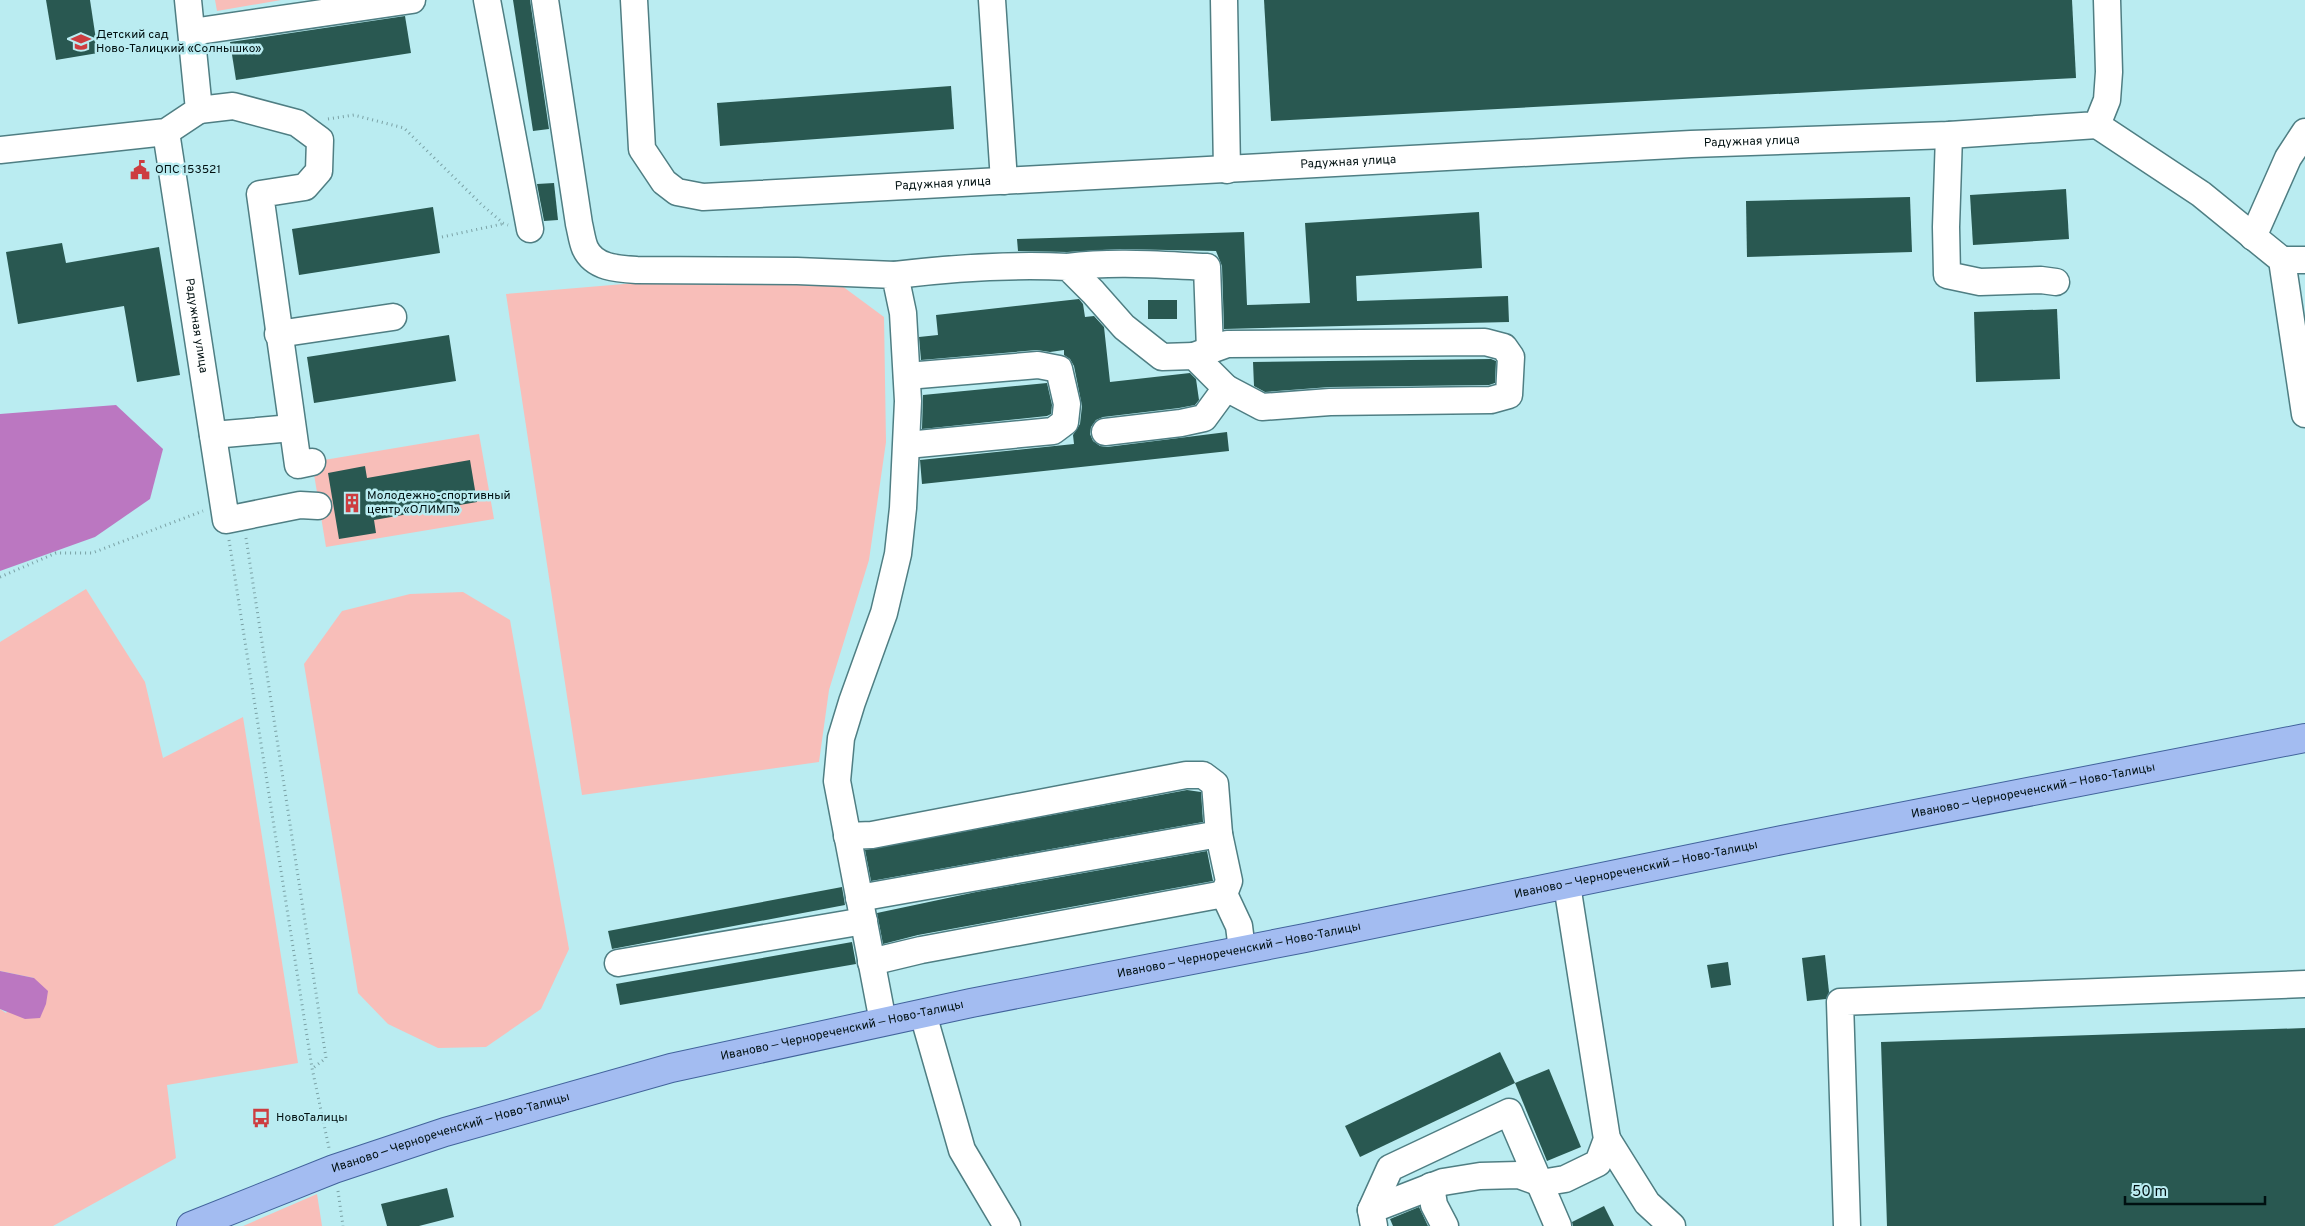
<svg xmlns="http://www.w3.org/2000/svg" width="2305" height="1226" font-family="Overpass,sans-serif">
<rect width="100%" height="100%" fill="#baecf1"/>
<g fill="#f8beb9">
<polygon points="215,0 281,0 217,11"/>
<polygon points="648,282 838,283 884,317 886,442 869,560 829,690 819,762 582,795 506,294"/>
<polygon points="479,434 494,519 326,547 312,462"/>
<polygon points="86,589 145,682 163,758 243,717 298,1063 167,1085 176,1158 53,1226 0,1226 0,1009 6,1013 34,978 0,971 0,642"/>
<polygon points="463,592 510,620 569,949 541,1009 486,1047 438,1048 388,1024 358,993 304,664 342,611 410,594"/>
<polygon points="317,1194 322,1226 243,1226"/>
</g>
<g fill="#bb77c1">
<polygon points="116,405 163,449 150,499 95,537 0,571 0,414"/>
<polygon points="0,971 34,978 48,991 46,1004 40,1018 25,1019 0,1009"/>
</g>
<g fill="#295851">
<polygon points="46,0 90,0 98,53 56,60"/>
<polygon points="513,0 530,0 549,129 533,131"/>
<polygon points="1264,0 2072,0 2076,78 1271,121"/>
<polygon points="405,16 411,53 236,80 230,42"/>
<polygon points="951,86 954,129 720,146 717,103"/>
<polygon points="554,183 558,220 544,221 537,184"/>
<polygon points="2066,189 2069,239 1973,245 1970,195"/>
<polygon points="1910,197 1912,252 1747,257 1746,201"/>
<polygon points="433,207 440,253 299,275 292,229"/>
<polygon points="1479,212 1482,268 1356,276 1357,301 1508,296 1509,322 1224,329 1222,266 1216,251 1120,249 1067,252 1018,251 1017,239 1244,232 1247,305 1310,303 1305,223"/>
<polygon points="62,243 66,263 159,247 180,375 137,382 124,306 18,324 6,252"/>
<polygon points="1079,299 1083,304 1085,317 1094,316 1104,327 1110,382 1190,373 1196,379 1199,400 1195,405 1179,408 1103,417 1096,420 1091,427 1090,434 1093,441 1100,446 1107,447 1227,432 1229,451 922,484 920,460 1074,444 1073,435 1080,424 1082,406 1074,366 1070,359 1064,355 1064,350 1050,352 1037,350 921,360 919,337 938,335 936,315"/>
<rect x="1148" y="300" width="29" height="19"/>
<polygon points="2057,309 2060,379 1976,382 1974,312"/>
<polygon points="449,335 456,381 314,403 307,357"/>
<polygon points="1491,359 1496,361 1495,383 1489,385 1330,387 1265,392 1254,386 1253,362"/>
<polygon points="1047,383 1052,405 1051,414 1047,416 922,429 923,395"/>
<polygon points="470,460 477,502 374,520 376,533 339,539 328,473 365,466 367,478"/>
<polygon points="1187,790 1201,792 1203,822 871,881 865,850"/>
<polygon points="1207,851 1213,881 918,935 883,944 877,913 976,892"/>
<polygon points="842,887 845,905 612,949 608,931"/>
<polygon points="852,942 856,964 620,1005 616,984"/>
<polygon points="1825,955 1829,992 1826,999 1807,1001 1802,958"/>
<polygon points="1728,962 1731,985 1711,988 1707,965"/>
<polygon points="2305,1028 2305,1226 1887,1226 1881,1042"/>
<polygon points="1500,1052 1515,1083 1360,1157 1345,1126"/>
<polygon points="1549,1069 1581,1147 1547,1161 1515,1083"/>
<polygon points="447,1188 454,1217 419,1226 387,1226 381,1204"/>
<polygon points="1604,1206 1614,1226 1573,1226 1572,1222"/>
<polygon points="1419,1207 1428,1226 1393,1226 1390,1219"/>
</g>
<g fill="none" stroke-linecap="round" stroke-linejoin="round">
<defs>
<g id="minor">
<polyline points="487,0 530,229"/>
<path d="M545,0L579,224C581,232 582,241 585,248C594,268 618,269 637,270L797,271L895,275L903,313L908,401L903,508L898,554L884,613L852,702L841,738L837,781L883,1022"/>
<path id="s1" d="M634,0L642,149L664,182L677,192L703,197L1691,144L1949,135L2097,125L2107,100L2109,72L2107,0"/>
<polyline points="992,0 1004,181"/>
<polyline points="1224,0 1227,170"/>
<polyline points="192,32 412,0"/>
<polyline points="199,110 233,106 297,123 320,140 319,171 305,187 260,194 298,465 312,462"/>
<polyline points="2097,125 2201,194 2282,260 2305,414"/>
<path id="s2" d="M166,132L226,520L300,505L318,506"/>
<polyline points="1949,135 1946,227 1947,275 1980,282 2041,280 2056,282"/>
<polyline points="0,150 166,132 199,110 188,0"/>
<polyline points="2253,237 2288,158 2305,132"/>
<polyline points="2282,260 2305,260"/>
<path d="M1068,267C1114,261 1160,265 1207,267L1210,350"/>
<path d="M895,275C953,268 1009,264 1068,267L1093,292L1124,327L1162,357L1194,356L1226,388L1204,418L1181,423L1105,432"/>
<polyline points="278,334 393,317"/>
<polyline points="1194,356 1227,344 1485,342 1504,347 1511,357 1509,395 1491,400 1330,402 1262,407 1226,388"/>
<polyline points="907,376 1038,365 1059,369 1067,404 1065,422 1053,431 907,445"/>
<polyline points="213,435 292,428"/>
<polyline points="847,836 872,835 1186,775 1203,775 1215,784 1219,834"/>
<polyline points="859,898 1219,834 1229,881 1224,894"/>
<polyline points="871,962 921,950 1224,894 1239,926 1242,950"/>
<polyline points="618,963 864,921"/>
<polyline points="923,1014 962,1150 1007,1226"/>
<polyline points="1607,1139 1647,1203 1672,1226"/>
<polyline points="1431,1186 1434,1205 1445,1226"/>
<polyline points="1371,1210 1390,1168 1509,1112 1558,1226"/>
<polyline points="1374,1226 1371,1210 1443,1182 1480,1176 1519,1175 1541,1183 1565,1179 1598,1163 1607,1139 1567,885"/>
<polyline points="1847,1226 1840,1002 2305,984"/>
</g>
<g id="major">
<path id="s3" d="M191,1226L334,1169L445,1132L671,1068L971,1003L1305,938L1782,840L2305,738"/>
</g>
</defs>
<use href="#minor" stroke="#4f7e83" stroke-width="29"/>
<use href="#major" stroke="#42639c" stroke-width="30"/>
<g stroke="#7ba2a6" stroke-width="3" stroke-dasharray="1 4" stroke-linecap="butt">
<polyline points="328,119 354,115 404,128 482,205 503,223 508,225"/>
<polyline points="442,237 502,224"/>
<polyline points="246,538 326,1058 313,1068"/>
<polyline points="229,540 312,1068 329,1148"/>
<polyline points="0,577 56,553 92,553 203,511"/>
<polyline points="338,1191 343,1226"/>
</g>
<use href="#minor" stroke="#fff" stroke-width="26"/>
<use href="#major" stroke="#a3bcf1" stroke-width="28"/>
</g>
<defs>
<symbol id="school-bare" viewBox="-9 -9 18 18"><path d="M0-5L7-2L0 1L-7-2ZM-4 1L0 2.5L4 1V4Q0 6-4 4Z" fill="#cd3d40" stroke="#baecf1" stroke-width="2.5" paint-order="stroke"/></symbol>
<symbol id="civic-bare" viewBox="-9 -9 18 18"><path d="M-.6-6.5H3V-4.5H.6V-3L4-1V1h2V6H-6V1h2V-1L-.6-3ZM-1.2 2.5V6h2.4V2.5Z" fill="#cd3d40" stroke="#baecf1" stroke-width="2.5" paint-order="stroke"/></symbol>
<symbol id="building-bare" viewBox="-9 -9 18 18"><path d="M-4-6H4V6H1V3H-1V6H-4ZM-2.5-4.3h1.7v1.8h-1.7ZM.8-4.3h1.7v1.8H.8ZM-2.5-1h1.7V.8h-1.7ZM.8-1h1.7V.8H.8Z" fill="#cd3d40" stroke="#baecf1" stroke-width="2.5" paint-order="stroke"/></symbol>
<symbol id="bus-bare" viewBox="-9 -9 18 18"><path d="M-5-6H5V4H4V6H2V4H-2V6H-4V4H-5ZM-3.5-4V0h7V-4ZM-3.5 1.2v1.5H-2V1.2ZM2 1.2v1.5H3.5V1.2Z" fill="#cd3d40" stroke="#baecf1" stroke-width="2.5" paint-order="stroke"/></symbol>
</defs>
<g fill-rule="evenodd">
<use href="#school-bare" x="67" y="28" width="28" height="28"/>
<use href="#civic-bare" x="126" y="156" width="28" height="28"/>
<use href="#building-bare" x="338" y="489" width="28" height="28"/>
<use href="#bus-bare" x="247" y="1104" width="28" height="28"/>
</g>
<g text-anchor="middle" dominant-baseline="central" stroke-width="5" stroke-linejoin="round" paint-order="stroke">
<g font-size="12" fill="#001011" stroke="#baecf1" text-anchor="start">
<text x="96" y="35">Детский сад<tspan x="96" dy="14">Ново-Талицкий «Солнышко»</tspan></text>
<text x="155" y="170">ОПС 153521</text>
<text x="367" y="496">Молодежно-спортивный<tspan x="367" dy="14">центр «ОЛИМП»</tspan></text>
<text x="276" y="1118">НовоТалицы</text>
</g>
<g font-size="12" fill="#001011" stroke="#baecf1">
<text stroke="none"><textPath href="#s1" startOffset="1282">Радужная улица</textPath></text>
<text stroke="none"><textPath href="#s1" startOffset="878">Радужная улица</textPath></text>
<text stroke="none"><textPath href="#s1" startOffset="472">Радужная улица</textPath></text>
<text stroke="none"><textPath href="#s2" startOffset="196">Радужная улица</textPath></text>
<text stroke="none"><textPath href="#s3" startOffset="1896">Иваново — Чернореченский — Ново-Талицы</textPath></text>
<text stroke="none"><textPath href="#s3" startOffset="1491">Иваново — Чернореченский — Ново-Талицы</textPath></text>
<text stroke="none"><textPath href="#s3" startOffset="1086">Иваново — Чернореченский — Ново-Талицы</textPath></text>
<text stroke="none"><textPath href="#s3" startOffset="681">Иваново — Чернореченский — Ново-Талицы</textPath></text>
<text stroke="none"><textPath href="#s3" startOffset="276">Иваново — Чернореченский — Ново-Талицы</textPath></text>
</g>
</g>
<path d="M2125 1196v8h140v-8" fill="none" stroke="#001011" stroke-width="2.5"/>
<text x="2132" y="1196" font-size="15" fill="#001011" stroke="#baecf1" stroke-width="4" paint-order="stroke">50 m</text>
</svg>
